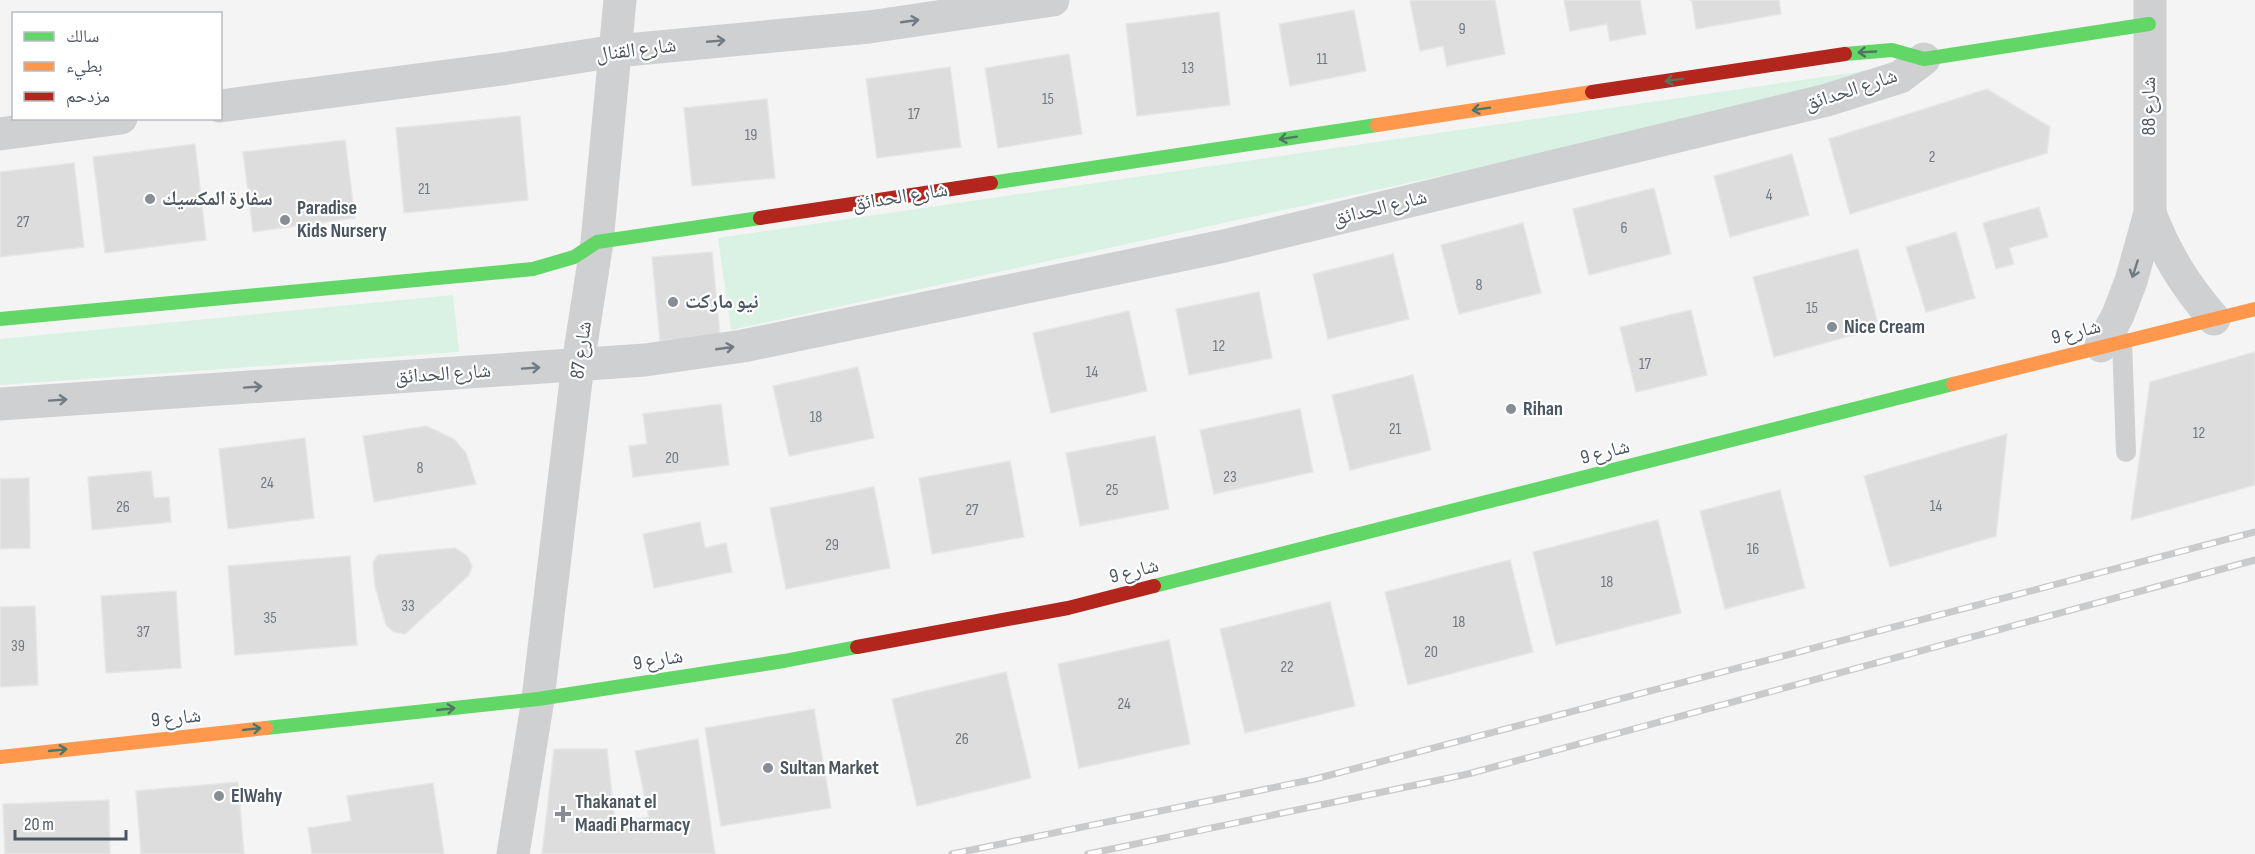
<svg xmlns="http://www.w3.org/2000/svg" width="2255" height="854" font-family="'Sofia Sans Condensed','Noto Naskh Arabic',sans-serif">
<rect width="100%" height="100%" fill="#f4f4f4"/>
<g fill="#d9f2e3">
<polygon points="1878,69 1652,130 731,330 718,238"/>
<polygon points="453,295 459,352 0,385 0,339"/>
</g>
<g fill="#ddddde" stroke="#e5e6e7" stroke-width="1.5">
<polygon points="1415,0 1495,0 1505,54 1447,66 1443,46 1420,51 1410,1"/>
<polygon points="1564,0 1640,0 1646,34 1610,41 1607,24 1570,31"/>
<polygon points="1689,0 1779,0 1781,14 1696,29 1692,1"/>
<polygon points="1354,10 1366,71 1290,86 1279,24"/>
<polygon points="1219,12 1230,105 1137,116 1126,24"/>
<polygon points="1069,54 1082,134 998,148 985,68"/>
<polygon points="950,67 961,147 877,158 866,79"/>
<polygon points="1987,89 2050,127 2047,153 1850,214 1829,139"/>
<polygon points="767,99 775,178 692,186 684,108"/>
<polygon points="520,116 528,200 404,213 396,128"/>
<polygon points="345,140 355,218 253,232 243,152"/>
<polygon points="195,144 206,240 105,253 93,157"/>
<polygon points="1792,154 1809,215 1730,237 1714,176"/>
<polygon points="74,163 84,247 0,257 0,172"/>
<polygon points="1654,188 1671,254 1589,275 1573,209"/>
<polygon points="2039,207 2048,237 2009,248 2014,264 1996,269 1983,223"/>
<polygon points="1523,223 1541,293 1459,314 1441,245"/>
<polygon points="1956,232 1975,298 1926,312 1906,247"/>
<polygon points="1858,249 1879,328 1774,357 1753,277"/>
<polygon points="712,252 720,335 660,341 652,257"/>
<polygon points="1393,254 1409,319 1328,339 1313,274"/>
<polygon points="1259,292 1272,358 1189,375 1176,309"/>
<polygon points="1691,310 1707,375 1636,392 1620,327"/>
<polygon points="1129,311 1147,391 1051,413 1033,333"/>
<polygon points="2255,352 2255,485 2131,520 2150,382"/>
<polygon points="858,367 874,438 789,456 773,386"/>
<polygon points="1413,375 1431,450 1350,470 1332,395"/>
<polygon points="721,404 729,465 633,477 629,446 647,444 643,414"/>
<polygon points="1300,409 1313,472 1214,494 1200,430"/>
<polygon points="426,426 454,439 466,453 476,484 374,502 363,436"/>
<polygon points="2007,434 1996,536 1890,567 1864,476"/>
<polygon points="1155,436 1169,509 1080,526 1066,453"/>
<polygon points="305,438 314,518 228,529 219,449"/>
<polygon points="1010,461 1024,537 932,554 919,478"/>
<polygon points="151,471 154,498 169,497 171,522 92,530 88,477"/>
<polygon points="29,478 30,548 0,549 0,479"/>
<polygon points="874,487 890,568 786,589 770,508"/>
<polygon points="1780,490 1805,588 1725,609 1700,511"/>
<polygon points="1658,520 1681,613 1556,645 1533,552"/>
<polygon points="700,522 705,548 726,543 732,572 654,588 643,534"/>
<polygon points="455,548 467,556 472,566 469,575 405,634 394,632 386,625 375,586 373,563 378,555"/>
<polygon points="350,556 357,645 235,655 228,566"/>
<polygon points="1510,560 1533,652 1408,685 1385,592"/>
<polygon points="176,591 181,668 106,673 101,596"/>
<polygon points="1330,602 1355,706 1245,733 1220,629"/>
<polygon points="35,606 38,685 0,687 0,607"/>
<polygon points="1169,640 1190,744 1079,768 1058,664"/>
<polygon points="1006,672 1031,778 917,806 892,699"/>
<polygon points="814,709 831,808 721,826 705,728"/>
<polygon points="698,739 715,854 542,854 554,749 607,749 615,823 649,817 635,751"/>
<polygon points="238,782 244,854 141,854 136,791"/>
<polygon points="433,783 444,854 312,854 308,828 351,821 347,796"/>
<polygon points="109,800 110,854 5,854 3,804"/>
</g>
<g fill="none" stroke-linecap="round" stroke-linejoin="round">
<polyline stroke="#ced0d2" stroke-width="20" points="2122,341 2126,452"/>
<g stroke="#ced0d2" stroke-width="33">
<polyline points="220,106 508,68 616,51 869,27 1053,0"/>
<polyline points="0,134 121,118"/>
<path d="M2150,213C2166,255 2185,285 2214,319"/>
<polyline points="2101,346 2118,315 2131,281 2150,213 2150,0"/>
<polyline points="0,404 645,360 743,346 1224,246 1827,100 1900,77 1924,59"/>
<polyline points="513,854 538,699 578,364 597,242 620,0"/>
</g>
<g stroke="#63d668" stroke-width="14">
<polyline points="1845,54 1892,50 1924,59 2149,24"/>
<polyline points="991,183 1377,125"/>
<polyline points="0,319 533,269 574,257 597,242 760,218"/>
<polyline points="1154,586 1953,384"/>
<polyline points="266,728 538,699 784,661 857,647"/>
</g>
<g stroke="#ff974d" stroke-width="14">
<polyline points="1377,125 1592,92"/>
<polyline points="1953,384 2255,309"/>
<polyline points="0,757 266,728"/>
</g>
<g stroke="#b3261e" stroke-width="14">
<polyline points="1592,92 1845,54"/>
<polyline points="760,218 991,183"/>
<polyline points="857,647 1068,608 1154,586"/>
</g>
<defs>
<g id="rail">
<polyline points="952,854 1315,779 2255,532"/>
<polyline points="1088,854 1468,774 2255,560"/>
</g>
</defs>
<use href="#rail" stroke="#c9cacc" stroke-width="7"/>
<use href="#rail" stroke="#fff" stroke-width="4.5" stroke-dasharray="14" stroke-linecap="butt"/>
</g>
<defs><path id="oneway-shaft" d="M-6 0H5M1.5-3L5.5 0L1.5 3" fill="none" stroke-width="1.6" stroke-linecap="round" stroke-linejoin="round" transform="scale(1.5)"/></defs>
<g stroke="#727b83">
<use href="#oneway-shaft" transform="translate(910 21) rotate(-8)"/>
<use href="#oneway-shaft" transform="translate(716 41) rotate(-5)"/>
<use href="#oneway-shaft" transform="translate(2135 269) rotate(108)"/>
<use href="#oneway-shaft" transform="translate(725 348) rotate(-8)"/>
<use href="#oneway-shaft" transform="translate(531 368) rotate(-4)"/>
<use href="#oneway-shaft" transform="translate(253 387) rotate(-4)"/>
<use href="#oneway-shaft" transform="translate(58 400) rotate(-4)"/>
</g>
<g stroke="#507663">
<use href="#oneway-shaft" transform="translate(1867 52) rotate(177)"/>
<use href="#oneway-shaft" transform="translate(1674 80) rotate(171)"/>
<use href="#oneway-shaft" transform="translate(1481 109) rotate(171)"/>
<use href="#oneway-shaft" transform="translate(1288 138) rotate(171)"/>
<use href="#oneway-shaft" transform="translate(446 709) rotate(-6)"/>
<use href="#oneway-shaft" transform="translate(252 729) rotate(-6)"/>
<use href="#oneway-shaft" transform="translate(58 750) rotate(-6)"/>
</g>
<g fill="#868d94" stroke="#fff" stroke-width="2">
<circle cx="150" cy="199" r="6"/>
<circle cx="285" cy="220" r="6"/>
<circle cx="673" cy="302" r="6"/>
<circle cx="1832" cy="327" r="6"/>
<circle cx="1511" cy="409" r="6"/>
<circle cx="768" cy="768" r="6"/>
<circle cx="219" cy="796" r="6"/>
<path d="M560 805h6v6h6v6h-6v6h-6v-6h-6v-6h6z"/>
</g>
<g text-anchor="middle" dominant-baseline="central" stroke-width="4.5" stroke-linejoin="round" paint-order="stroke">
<g font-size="16" fill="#707881">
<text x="1462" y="29">9</text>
<text x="1322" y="59">11</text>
<text x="1188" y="68">13</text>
<text x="1048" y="99">15</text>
<text x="914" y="114">17</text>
<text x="751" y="135">19</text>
<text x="1932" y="157">2</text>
<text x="424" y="189">21</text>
<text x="1769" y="195">4</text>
<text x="23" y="222">27</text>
<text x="1624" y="228">6</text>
<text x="1479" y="285">8</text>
<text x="1812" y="308">15</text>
<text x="1219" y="346">12</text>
<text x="1645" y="364">17</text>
<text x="1092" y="372">14</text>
<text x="816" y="417">18</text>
<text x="1395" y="429">21</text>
<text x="2199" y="433">12</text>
<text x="672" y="458">20</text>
<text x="420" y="468">8</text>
<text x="1230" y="477">23</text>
<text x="267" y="483">24</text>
<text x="1112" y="490">25</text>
<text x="1936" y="506">14</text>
<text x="123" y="507">26</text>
<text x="972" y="510">27</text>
<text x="832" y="545">29</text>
<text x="1753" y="549">16</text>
<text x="1607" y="582">18</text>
<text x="408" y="606">33</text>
<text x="270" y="618">35</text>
<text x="1459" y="622">18</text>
<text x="143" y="632">37</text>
<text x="18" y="646">39</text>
<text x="1431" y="652">20</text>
<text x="1287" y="667">22</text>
<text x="1124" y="704">24</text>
<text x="962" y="739">26</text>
</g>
<g font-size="20" fill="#4a5661" stroke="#fff">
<text transform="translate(636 50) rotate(-7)">شارع القنال</text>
<text transform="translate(1851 90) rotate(-18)">شارع الحدائق</text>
<text transform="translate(2149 106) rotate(-90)">شارع 88</text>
<text transform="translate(900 197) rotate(-9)">شارع الحدائق</text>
<text transform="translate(1380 208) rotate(-14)">شارع الحدائق</text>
<text transform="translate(2076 332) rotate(-14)">شارع 9</text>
<text transform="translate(581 350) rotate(-82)">شارع 87</text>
<text transform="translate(443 374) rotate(-4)">شارع الحدائق</text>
<text transform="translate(1605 452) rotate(-14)">شارع 9</text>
<text transform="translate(1134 571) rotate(-14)">شارع 9</text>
<text transform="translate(658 660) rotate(-9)">شارع 9</text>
<text transform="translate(176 718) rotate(-6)">شارع 9</text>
</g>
<g font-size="20" font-weight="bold" fill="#4a5661" stroke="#fff" text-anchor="start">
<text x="162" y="199">سفارة المكسيك</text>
<text x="297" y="208">Paradise<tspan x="297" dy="23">Kids Nursery</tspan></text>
<text x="685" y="302">نيو ماركت</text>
<text x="1844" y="327">Nice Cream</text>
<text x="1523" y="409">Rihan</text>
<text x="780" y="768">Sultan Market</text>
<text x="231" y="796">ElWahy</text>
<text x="575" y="802">Thakanat el<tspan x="575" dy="23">Maadi Pharmacy</tspan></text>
</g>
</g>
<rect x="12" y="12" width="210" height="108" fill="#ffffff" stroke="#b7bbc0" stroke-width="1.5"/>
<rect x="24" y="32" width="30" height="9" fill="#63d668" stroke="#b7bbc0" stroke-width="1.5"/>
<text x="66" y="42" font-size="18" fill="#4a5661">سالك</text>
<rect x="24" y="62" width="30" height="9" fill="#ff974d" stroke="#b7bbc0" stroke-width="1.5"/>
<text x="66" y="72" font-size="18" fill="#4a5661">بطيء</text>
<rect x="24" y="92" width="30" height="9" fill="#b3261e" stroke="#b7bbc0" stroke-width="1.5"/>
<text x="66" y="102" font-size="18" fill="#4a5661">مزدحم</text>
<path d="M15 830v9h111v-9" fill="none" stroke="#4a5661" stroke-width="3"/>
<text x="24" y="830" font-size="18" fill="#4a5661" stroke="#ffffff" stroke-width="4.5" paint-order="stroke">20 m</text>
</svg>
